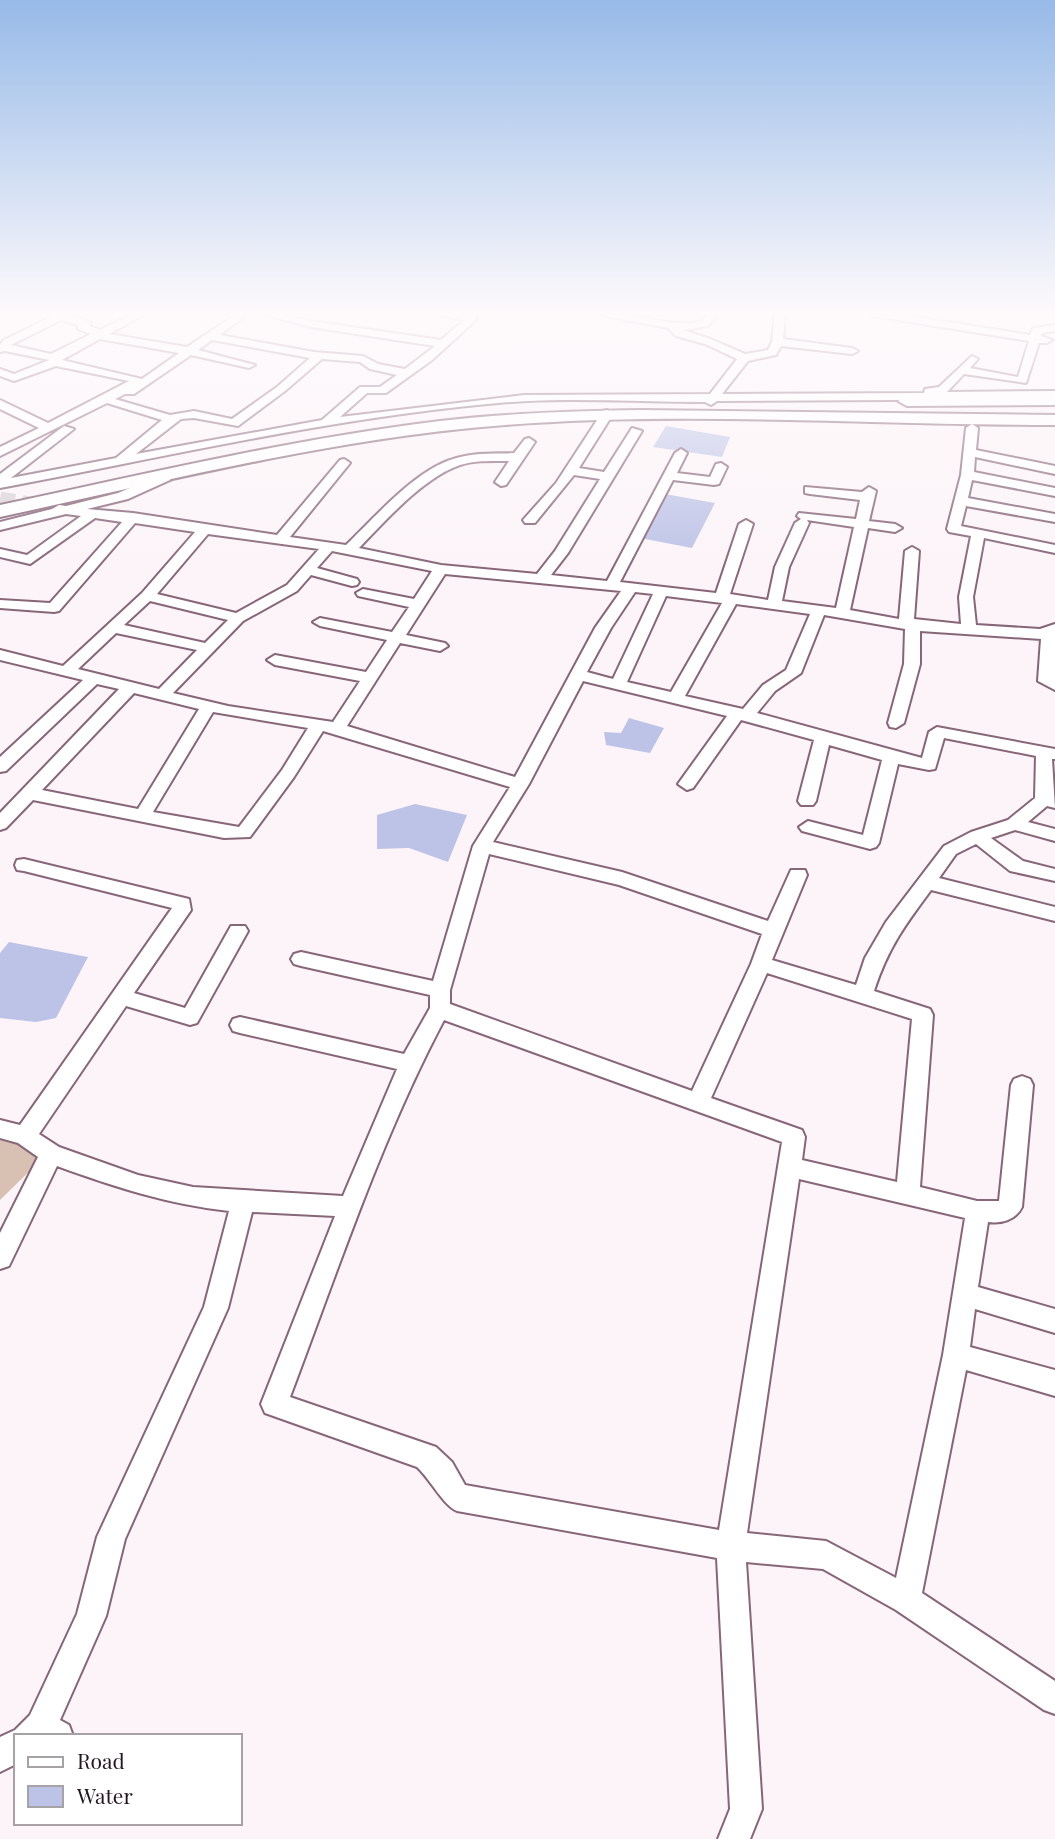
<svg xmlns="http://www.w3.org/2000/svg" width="1055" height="1839" font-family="'Playfair Display',serif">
<rect width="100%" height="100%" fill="#fcf4f8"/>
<polygon fill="#d8c0b3" points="0,1132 46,1155 0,1200"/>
<g fill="#bdc3e7">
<polygon points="666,426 730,437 722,457 653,447"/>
<polygon points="665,494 715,503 692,548 640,538"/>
<polygon points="629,718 664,728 650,753 606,745 604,732 621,733"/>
<polygon points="415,804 467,815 448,862 409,848 377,849 377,815"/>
<polygon points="9,942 88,957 56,1018 36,1022 0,1018 0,953"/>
</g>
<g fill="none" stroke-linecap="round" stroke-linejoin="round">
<polyline stroke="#dbd3d7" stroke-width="15" stroke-dasharray="15 7" stroke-linecap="butt" points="0,499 59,509"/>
<defs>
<g id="minor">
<path d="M59,313H72L70,316L91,322L90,326L100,330L135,313H147L109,334L187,347L238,313H249L220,335L314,352L363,356L378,364L405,369L435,346L311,327L259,313H276L311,321L441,340L464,320L440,315L439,313L476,316V320L432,360L386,393H367L340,417L524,395L710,394L737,359L705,344L676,336L668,328L605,316L600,313C624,313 686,329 701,321C705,319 707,315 709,313H720L708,326L683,330L713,340L745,354L768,350L772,342L775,313H785L783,339L852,348L858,351L852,354L781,346L776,355L748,361L722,394L924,393L925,389L939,387L972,356L978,359L970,368L1018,377L1029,341L872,316L867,313H890L1030,335L1033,328L1055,325V331L1042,333L1041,336L1052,340L1047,343H1039L1026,383L964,374L947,392L1055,391V399L717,401L711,405L705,402C637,402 567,397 498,403C330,418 165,457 0,488V474L64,426L74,429L11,478L116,458L162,420L107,403L0,456V447L39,428L0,409V400L48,423L129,381L56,366L14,381L0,376V369L14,374L49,360L5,351L0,352V345L4,340ZM61,320L78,325V329L91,334L51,354L11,345ZM100,339L179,353L142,379L62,360ZM212,340L310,358L277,387L232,419L194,411L170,415L115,399L125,394H134L191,355L249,368L255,365L198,350ZM322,359L360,362L370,369L397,375L380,387H360L322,420L136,454L181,419L194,418L238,426L285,391Z"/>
<path d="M607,410L613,414L579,468L604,472L632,428L642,431L568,553L551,575L607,581L675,453L681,449L687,453L677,473L710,477L716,464L721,463L727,467L719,484L714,485L673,480L620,582L716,593L739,524L746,520L753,524L730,594L768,600L775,567L795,523L801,519L797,516L799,513L856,519L860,500L810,494L805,493V487L862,492L869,487L876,491L869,521L895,524L902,528L895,532L868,528L850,610L899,619L905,551L912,547L919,551L914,619L961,624L959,597L971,536L949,532L947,529L961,475L966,428L972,424L978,428L976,450L1055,466V474L975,457L974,472L1055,488V496L972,480L968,498L1055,514V522L966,506L961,526L1055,545V553L984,538L973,597L976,625L1040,629L1055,624V690L1038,681L1041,639L920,631V664L904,723L896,728L890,727L888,723L904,664L905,629L824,615L801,673L775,691L757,713L922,758L929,732L937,727L1055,749V759H1052L1055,808L1047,806L1028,822L1055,829V841L1015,830L991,838L1023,861L1055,869V881L1010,871L976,844L956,854L939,878L1055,907V921L931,890C905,925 888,948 874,991L930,1009L933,1015L920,1187L977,1201H999L1011,1085L1014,1079L1022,1076L1030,1079L1033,1085L1022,1207C1016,1220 1001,1224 988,1222L978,1287L1055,1309V1333L975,1309L970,1347L1055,1370V1396L966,1370L922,1593L1055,1681V1714L1044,1710L896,1610L823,1569L746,1562L762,1809L750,1839H718L730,1809L717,1558L457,1511C443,1505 431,1480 417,1467L265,1413L261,1404L335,1216L252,1212L228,1308L125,1539L106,1616L60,1720L69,1725L73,1736H16V1764L0,1772V1737L15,1730L30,1715L77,1614L97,1537L204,1307L229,1211C167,1204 115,1187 57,1166L9,1266L0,1269V1233L38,1157L18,1143L0,1138V1120L20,1125L172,908L24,871L17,870L15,865L17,860L24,859L189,899L191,910L134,993L185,1008L231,926H245L248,931L197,1023L190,1025L126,1006L39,1134L59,1147L138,1175L193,1187L343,1196L397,1069L240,1033L233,1031L230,1025L233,1019L240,1017L404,1054L430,1008V995L301,966L294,964L291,959L294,954L301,952L433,981L473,846L510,787L323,731L294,777L250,837L224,838L33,800L6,828L0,830V813L119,689L97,684L6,771L0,772V757L83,680L0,660V650L63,666L142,593L195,532L135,523L59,611L54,612L0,608V600L50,603L122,522L95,518L30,564L0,557V549L27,555L81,516L66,514L0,530V522L52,509L59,505L66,506L118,493L165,473L171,477L170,480L128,499L87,509L133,513L277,535L340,460L344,459L350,463L290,537L346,545C374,518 413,473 450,460C471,452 493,454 514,453L525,439L529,438L535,442L506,485L501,486L495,482L509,461C493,461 475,460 460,465C424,477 385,521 359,548L441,565L537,574L555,551L600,479L574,475L535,523H525L523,520L556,483L603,411ZM807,520L854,527L836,608L782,601L789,567L809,523ZM208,534L319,549L287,585L236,613L157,594ZM332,551L432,571L414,599L363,589L356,593L358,596L409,607L392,632L320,618L313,622L320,626L387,640L366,672L275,655L267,660L275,665L360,681L333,722L228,706L173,693L243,621L297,591L311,575L352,586L357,585L359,582L357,579L317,568ZM445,574L621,591L595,628L515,777L347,726L400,643L440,651L448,646L445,643L406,635ZM635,592L653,594L613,679L587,672L611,628ZM666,596L722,603L671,692L627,682ZM150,601L228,620L205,643L124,625ZM736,604L810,614L786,670L763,685L743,709L685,696ZM116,633L197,650L159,689L78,669ZM583,681L727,716L678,784L687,790L693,788L741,720L814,740L798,801L801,805H813L816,801L829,745L882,760L863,835L808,821L799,827L802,831L870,849L876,847L879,843L898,764L929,770L935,769L944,738L1036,756L1035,798L1008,820L971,832L944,846L886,922L865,958L856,985L772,960L807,875L805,870H791L768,921L622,872L493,842L529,784ZM134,693L199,709L138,809L42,790ZM213,712L308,728L282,770L239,827L153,812ZM489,854L619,885L762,934L751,964L692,1091L450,1004V990ZM767,973L912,1019L897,1182L802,1160L805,1137L802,1130L711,1098ZM444,1020L782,1142L719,1530L465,1485L452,1462L436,1447L290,1397C338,1270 381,1139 444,1020ZM799,1179L965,1218L943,1355L896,1578L826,1541L747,1533Z"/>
</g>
<g id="highway">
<polygon points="1055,395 1055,405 907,406 898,401 907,396"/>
<path d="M642,410L1055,415V425C872,425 687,411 505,425C334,438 167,481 0,517V505C146,474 292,439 440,421C507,413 575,411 642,410Z"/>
</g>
</defs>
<use href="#minor" stroke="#876678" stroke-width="4"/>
<use href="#highway" stroke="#876678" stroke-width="4"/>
<use href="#minor" fill="#fff" fill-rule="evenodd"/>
<use href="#highway" fill="#fff" fill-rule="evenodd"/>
</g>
<linearGradient id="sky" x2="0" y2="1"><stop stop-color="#97bae8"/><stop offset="0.55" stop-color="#fefafc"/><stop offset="1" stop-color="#fefafc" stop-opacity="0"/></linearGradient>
<rect width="1055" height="570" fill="url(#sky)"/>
<rect x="14" y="1734" width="228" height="91" fill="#ffffff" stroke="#a7a2a5" stroke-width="2"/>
<rect x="28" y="1757" width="35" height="10" fill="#ffffff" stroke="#a7a2a5" stroke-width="2"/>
<text x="77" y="1769" font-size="21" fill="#23161e">Road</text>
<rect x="28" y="1786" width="35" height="21" fill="#bdc3e7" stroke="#a7a2a5" stroke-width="2"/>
<text x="77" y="1804" font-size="21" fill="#23161e">Water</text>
</svg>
